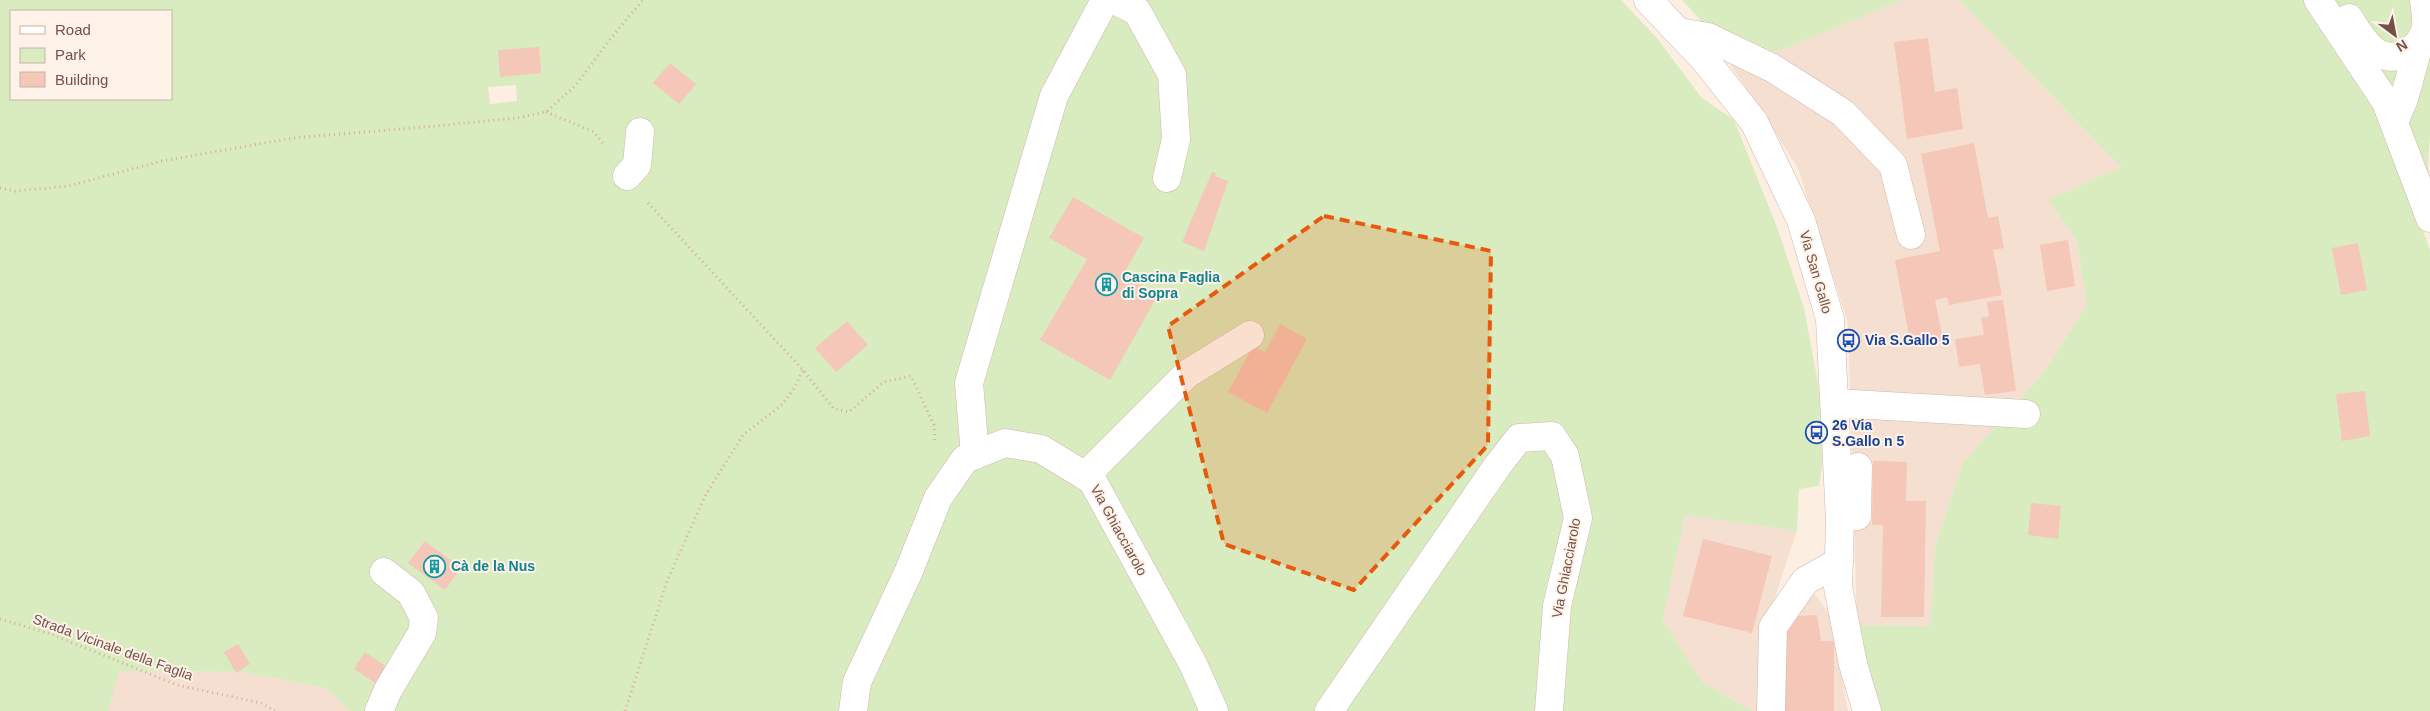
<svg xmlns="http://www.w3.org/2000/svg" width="2430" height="711" font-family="Arial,sans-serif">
<rect width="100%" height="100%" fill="#fdeee2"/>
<g fill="#f5dfd0">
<polygon points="1903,0 1959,0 2121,167 2048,200 2077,241 2087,305 2042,375 1963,462 1935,547 1930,626 1857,625 1848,323 1798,168 1704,24 1776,52"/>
<polygon points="1685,514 1797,531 1764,630 1759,711 1753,711 1702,682 1663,620"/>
<polygon points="1815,594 1831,616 1848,711 1779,711 1797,604"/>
<polygon points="118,671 242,672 326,688 350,711 108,711"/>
</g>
<g fill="#d8ecc0" fill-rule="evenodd">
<path d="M0,0H1621L1656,37L1701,97L1734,120L1777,227L1804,308L1827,431L1819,486L1799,489L1797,531L1685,515L1663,620L1702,682L1753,711H350L326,688L242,672L119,671L108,711H0ZM11,11H171V99H11ZM516,85L517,101L490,104L488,87Z"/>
<polygon points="1682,0 1903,0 1776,52 1704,24"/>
<polygon points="1959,0 2430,0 2430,136 2428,163 2430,189 2421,224 2430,251 2430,711 1879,711 1857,625 1930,626 1935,547 1963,462 2042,375 2087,305 2077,241 2048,200 2121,167"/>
</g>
<g fill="#f4c7b8">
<polygon points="1928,38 1935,92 1957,88 1963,129 1907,139 1894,42"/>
<polygon points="539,47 541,73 500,77 498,50"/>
<polygon points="670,63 696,84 679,104 653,83"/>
<polygon points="1974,143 1988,218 1998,216 2004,248 1993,250 2002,295 1949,305 1947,297 1935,300 1943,340 1911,346 1895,260 1940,251 1921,154"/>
<polygon points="1212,172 1216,173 1215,176 1228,181 1204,251 1182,242"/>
<polygon points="1073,197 1144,238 1123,275 1158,295 1110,380 1040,340 1087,259 1049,238"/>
<polygon points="2068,240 2075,286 2047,291 2040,245"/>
<polygon points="2358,243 2367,290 2341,295 2332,248"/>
<polygon points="2003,300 2016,391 1985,395 1980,364 1959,367 1955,339 1984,335 1981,318 1989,316 1987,302"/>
<polygon points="847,321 868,345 836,372 815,348"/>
<polygon points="1280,324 1307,339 1267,413 1228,392 1253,346 1265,352"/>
<polygon points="2365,391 2370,436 2342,441 2336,394"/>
<polygon points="1873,461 1907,462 1906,501 1926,501 1924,617 1881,617 1883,525 1872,525"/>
<polygon points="2031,503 2061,506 2058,539 2028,535"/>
<polygon points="1703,539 1772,556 1752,633 1683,616"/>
<polygon points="425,541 461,568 445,590 408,563"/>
<polygon points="1817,615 1821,641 1834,641 1834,711 1784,711 1784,628 1796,616"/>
<polygon points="238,644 250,664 236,673 224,652"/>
<polygon points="365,652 391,670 380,686 354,669"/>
</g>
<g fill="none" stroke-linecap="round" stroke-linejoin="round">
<defs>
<g id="minor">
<polyline points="1114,0 1137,11 1172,75 1176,139 1167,178"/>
<polyline points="1648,0 1705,60 1754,122 1801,220 1830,319 1840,521 1838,587 1853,664 1867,711"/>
<polyline points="2318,0 2386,102 2430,218"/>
<path d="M2349,18C2357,30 2367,50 2382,55C2402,62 2422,46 2426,27C2427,19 2425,8 2424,0"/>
<polyline points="1679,32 1708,37 1774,69 1843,113 1893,165 1911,235"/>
<polyline points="2394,122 2404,99 2419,44"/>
<polyline points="627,176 637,165 640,132"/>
<polyline points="1835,403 2026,414"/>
<polyline points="975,455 969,383 1054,96 1105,0"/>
<polyline points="1085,476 1187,374 1250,335"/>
<polyline points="1857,516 1858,467"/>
<polyline points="379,711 388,690 422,633 424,618 411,593 384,572"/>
<polyline points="853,711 857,682 908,573 938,498 965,459 1005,443 1041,449 1092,480 1193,664 1214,711"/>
<polyline points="1329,711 1498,465 1519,438 1552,436 1565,456 1578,518 1557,606 1549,711"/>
<polyline points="1771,711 1773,627 1805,581 1839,562"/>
</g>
</defs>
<use href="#minor" stroke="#d1b6ab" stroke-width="29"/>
<g stroke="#d9aa9b" stroke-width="3" stroke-dasharray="1 4" stroke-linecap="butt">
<polyline points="546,112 594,132 605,146"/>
<polyline points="0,188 15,191 69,186 162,161 293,138 436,126 516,118 546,112 576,85 611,38 643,0"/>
<polyline points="648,203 803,370 834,409 849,412 884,382 911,376 934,425 935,443"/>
<polyline points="0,619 51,634 177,685 261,703 275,711"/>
<polyline points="625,711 667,581 706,494 743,435 783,404 795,387 803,370"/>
</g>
<use href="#minor" stroke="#fff" stroke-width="28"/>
</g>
<path fill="#e8590c" fill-opacity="0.2" stroke="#e8590c" stroke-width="4" stroke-dasharray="10 6" stroke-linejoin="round" d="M1324,216L1491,251L1488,445L1354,590L1224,544L1168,326Z"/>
<defs>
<symbol id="building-ring" viewBox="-11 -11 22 22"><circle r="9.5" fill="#fff3e9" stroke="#0f9aa8" stroke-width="1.5"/><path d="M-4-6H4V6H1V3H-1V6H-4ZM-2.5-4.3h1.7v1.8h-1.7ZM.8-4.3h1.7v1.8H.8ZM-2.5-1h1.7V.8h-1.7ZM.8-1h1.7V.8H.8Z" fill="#0f9aa8"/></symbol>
<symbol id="bus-ring" viewBox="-11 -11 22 22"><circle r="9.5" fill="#fff3e9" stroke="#1a4fb4" stroke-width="1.5"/><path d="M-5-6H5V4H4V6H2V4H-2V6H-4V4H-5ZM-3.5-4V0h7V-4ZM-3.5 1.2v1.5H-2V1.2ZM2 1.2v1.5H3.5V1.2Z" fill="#1a4fb4"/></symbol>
</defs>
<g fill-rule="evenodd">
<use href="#building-ring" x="1094" y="272" width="25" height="25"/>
<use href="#bus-ring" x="1836" y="328" width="25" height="25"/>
<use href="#bus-ring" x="1804" y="420" width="25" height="25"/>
<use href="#building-ring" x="422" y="554" width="25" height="25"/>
</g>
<g text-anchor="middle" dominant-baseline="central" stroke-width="4" stroke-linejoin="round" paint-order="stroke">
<g font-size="14" fill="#765047" stroke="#fff3e9">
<text transform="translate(1816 272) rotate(74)">Via San Gallo</text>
<text transform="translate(1119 530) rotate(61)">Via Ghiacciarolo</text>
<text transform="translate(1566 568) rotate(-79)">Via Ghiacciarolo</text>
<text transform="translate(113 647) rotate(20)">Strada Vicinale della Faglia</text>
</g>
<g font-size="14" font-weight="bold" fill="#0d838f" stroke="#fff3e9" text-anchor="start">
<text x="1122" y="277">Cascina Faglia<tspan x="1122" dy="16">di Sopra</tspan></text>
<text x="451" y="566">Cà de la Nus</text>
</g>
<g font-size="14" font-weight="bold" fill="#164399" stroke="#fff3e9" text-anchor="start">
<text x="1865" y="340">Via S.Gallo 5</text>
<text x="1832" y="425">26 Via<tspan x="1832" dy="16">S.Gallo n 5</tspan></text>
</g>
</g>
<rect x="10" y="10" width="162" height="90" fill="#fff3e9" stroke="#c8b2a8"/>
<rect x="20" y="26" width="25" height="8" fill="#ffffff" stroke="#c8b2a8"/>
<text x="55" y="35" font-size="15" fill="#765047">Road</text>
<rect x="20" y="48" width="25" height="15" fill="#d8ecc0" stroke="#c8b2a8"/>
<text x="55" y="60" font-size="15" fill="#765047">Park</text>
<rect x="20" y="72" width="25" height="15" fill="#f4c7b8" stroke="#c8b2a8"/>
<text x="55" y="85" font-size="15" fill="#765047">Building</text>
<g transform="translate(2395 35) rotate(148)" stroke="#fff3e9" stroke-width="4" paint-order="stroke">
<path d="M0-4L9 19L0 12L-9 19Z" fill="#765047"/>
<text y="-8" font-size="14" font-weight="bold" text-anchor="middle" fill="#765047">N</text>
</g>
</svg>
